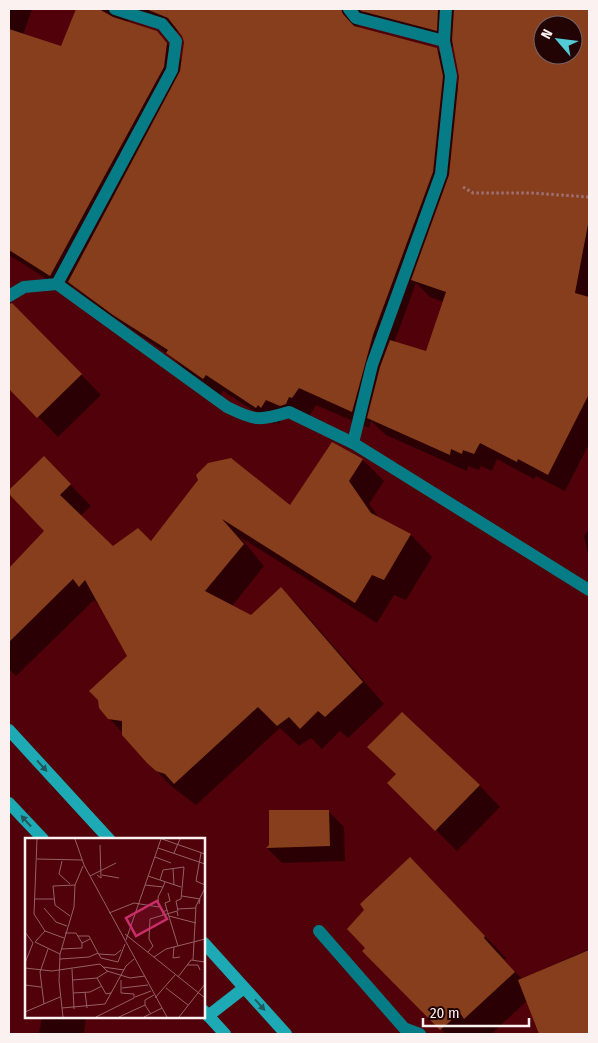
<svg xmlns="http://www.w3.org/2000/svg" width="598" height="1043" font-family="'Fira Sans Condensed',sans-serif">
<rect width="100%" height="100%" fill="#500109"/>
<g fill="#0007" fill-rule="evenodd">
<path d="M9,9H32L23,35L61,48L77,9H589V444L565,491L536,476L534,479L497,459L492,471L481,466L479,470L468,466L467,471L386,435L371,421L369,428L316,405L310,415L284,416L279,424L276,422L274,424L223,391L220,396L185,370L172,357L86,299L73,286L69,293L9,255ZM130,18L180,32L185,39L182,60L157,32L126,22ZM358,24L455,47L460,77L458,89L454,66L436,49L359,28ZM543,25H573V55H543ZM416,283L430,297L444,302L427,353L394,343Z"/>
<polygon points="9,301 101,395 58,437 9,387"/>
<polygon points="333,444 363,460 384,481 369,504 380,519 411,535 432,557 406,600 394,595 377,623 240,537 264,566 232,606 251,616 281,588 302,610 384,704 348,738 340,731 322,749 311,738 299,746 280,728 196,805 170,785 109,718 129,656 101,608 94,600 16,676 9,669 9,570 46,531 9,492 44,458 91,506 80,516 113,548 151,542 200,480 290,507"/>
<polygon points="589,529 589,558 584,536"/>
<polygon points="389,783 479,785 500,807 457,851"/>
<polygon points="328,811 344,827 345,861 282,863 267,848"/>
<polygon points="431,880 506,958 504,960 522,979 589,949 589,1034 540,1034 527,1001 491,1034 446,1034 364,951"/>
<polygon points="42,1017 86,1017 84,1034 39,1034"/>
</g>
<g fill="#873e1c" fill-rule="evenodd">
<polygon points="76,9 99,9 113,17 157,31 167,43 164,67 50,276 9,250 9,29 61,46"/>
<polygon points="146,9 341,9 343,14 354,26 437,48 443,76 433,172 373,335 352,412 299,388 292,398 289,397 286,404 280,406 266,400 261,408 258,405 256,408 206,375 203,379 166,353 168,350 113,315 68,282 180,71 184,42 182,36 168,18"/>
<polygon points="359,9 438,9 437,31 361,11"/>
<path d="M454,9H589V219L575,293L589,297V394L548,475L518,459L517,462L480,443L474,454L463,450L462,454L451,449L450,455L367,418L380,367L390,340L426,351L446,292L411,280L449,175L459,77L452,40ZM543,25H573V55H543Z"/>
<polygon points="12,303 82,374 37,418 9,389 9,304"/>
<polygon points="332,442 363,459 349,481 371,513 411,534 384,580 372,575 355,603 222,519 244,544 205,591 251,615 281,587 363,682 325,717 318,711 300,729 289,717 277,726 258,707 174,784 165,774 156,771 147,763 122,735 122,721 108,719 99,708 98,700 89,691 127,656 85,580 79,587 73,579 9,642 9,568 44,531 9,494 9,490 44,456 71,484 60,495 113,546 138,528 151,541 198,480 196,475 208,463 231,458 290,505"/>
<polygon points="402,712 480,785 435,831 387,783 396,774 367,747"/>
<polygon points="269,810 329,810 330,846 266,848 269,845"/>
<polygon points="410,857 485,936 484,938 515,972 464,1019 460,1013 440,1030 362,951 365,948 347,929 364,910 360,904"/>
<polygon points="589,950 589,1034 539,1034 518,980"/>
</g>
<g fill="none" stroke-linecap="round" stroke-linejoin="round">
<polyline stroke="#9f6f73" stroke-width="3" stroke-dasharray="2.5 2.5" stroke-linecap="butt" points="463,187 473,193 532,193 589,197"/>
<polyline stroke="#067d86" stroke-width="12" points="319,931 404,1028 420,1034"/>
<g stroke="#067d86" stroke-width="12">
<polyline points="349,9 356,18 444,41"/>
<polyline points="446,9 444,41 451,76 441,174 372,365 353,443 589,590"/>
<path d="M57,284L227,407C255,421 259,421 289,412L353,443"/>
<polyline points="9,296 24,287 57,284 172,70 176,41 162,24 115,9"/>
</g>
<g stroke="#1eaab5" stroke-width="12">
<polyline points="9,730 109,839"/>
<polyline points="9,803 43,839"/>
<polyline points="204,943 286,1034"/>
<polyline points="204,1011 225,1034"/>
<polyline points="208,1016 244,988"/>
</g>
</g>
<defs><path id="oneway-solid" d="M-6-.8H1V-3.2L6.5 0L1 3.2V.8H-6Z" transform="scale(1.25)"/></defs>
<g fill="#20575d">
<use href="#oneway-solid" transform="translate(42 766) rotate(48)"/>
<use href="#oneway-solid" transform="translate(26 821) rotate(-133)"/>
<use href="#oneway-solid" transform="translate(260 1005) rotate(48)"/>
</g>
<g transform="translate(25 838)">
<rect width="180" height="180" fill="#500109"/>
<path fill="none" stroke="#946165" stroke-width="1" d="M12,1L9,76L20,93L39,100M50,1L59,27L142,179M137,1L180,16M133,10L180,26M149,15L155,1M176,15L171,43L180,47M130,19L146,25M12,21L57,22M37,23L34,36L45,46M148,30L149,47M72,37L76,40L75,7M77,37L94,40M65,38L91,25M123,38L156,49M135,42L138,32L159,29L156,61L151,63L153,73M120,47L138,49L140,44M157,58L175,61L174,66M9,61H29M19,70L31,84L42,88M153,71L171,70M142,72L153,108M84,75L109,65L134,69L133,59L138,49M138,77V74L142,72L140,65L145,63L143,55M45,78L30,67L28,48L50,47M144,78L171,85M20,93L10,104L35,116M0,94L8,105L0,125M40,95H51L57,105L65,101M100,96L180,160M53,98H64L73,115M101,102L136,1M149,109L148,120L155,119M36,111L57,110V105M123,114L128,108L124,101L125,81L152,73L153,78M74,116L90,117L96,112M129,119L141,111L180,101M35,121L64,119L73,115L76,120L93,124L100,106M168,122L171,68L180,50M162,127H173L175,132M78,129L99,132M0,130L27,133L75,126L82,133L105,140L120,138M47,131L49,171M153,139L166,122L180,124M72,140L81,156L86,155M48,142L72,140L83,133M0,147L16,149M97,150L123,147M141,150L163,167M60,154L62,170M48,155L65,154L77,148M110,159L126,153M130,160L150,137M19,166L15,134L23,111M120,167V162L129,157M37,170L80,166L101,128L109,121M0,174L35,159M38,179L34,143L35,116L49,69L50,47L58,28M71,179L109,160V156L96,155V142M94,179L120,167L126,176M119,179L137,170M154,179L180,146"/>
<path fill="#c82e6a" fill-opacity="0.15" stroke="#c82e6a" stroke-width="2.5" d="M132,63L142,81L111,98L101,80Z"/>
<rect width="180" height="180" fill="none" stroke="#fbf1f0" stroke-width="2.5"/>
</g>
<rect width="598" height="1043" fill="none" stroke="#fbf1f0" stroke-width="20"/>
<g transform="translate(558 40) rotate(298)"><circle r="24" fill="#230405" stroke="#796363"/>
<path d="M0-4L9 19L0 12L-9 19Z" fill="#52cbd7"/>
<text y="-8" font-size="14" font-weight="bold" text-anchor="middle" fill="#fbf1f0">N</text>
</g>
<path d="M423 1018v8h106v-8" fill="none" stroke="#fbf1f0" stroke-width="2.5"/>
<text x="430" y="1018" font-size="15" fill="#fbf1f0" stroke="#230405" stroke-width="4" paint-order="stroke">20 m</text>
</svg>
